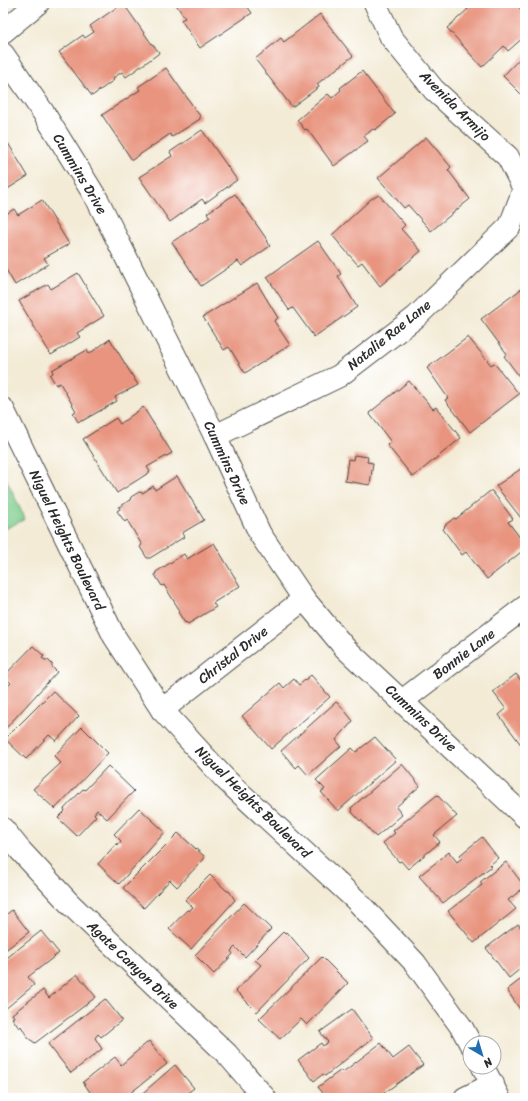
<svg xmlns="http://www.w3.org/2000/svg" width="528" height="1101" font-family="Sriracha,sans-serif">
<rect width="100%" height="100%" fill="#fff"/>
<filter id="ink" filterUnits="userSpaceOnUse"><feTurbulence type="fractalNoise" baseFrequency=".025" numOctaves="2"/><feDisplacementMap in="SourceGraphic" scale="8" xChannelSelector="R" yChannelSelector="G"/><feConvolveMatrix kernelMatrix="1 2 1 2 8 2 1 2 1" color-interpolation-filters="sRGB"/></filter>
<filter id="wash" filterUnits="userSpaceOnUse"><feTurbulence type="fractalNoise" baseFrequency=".012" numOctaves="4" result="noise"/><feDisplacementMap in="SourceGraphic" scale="16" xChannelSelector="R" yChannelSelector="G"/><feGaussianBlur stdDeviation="0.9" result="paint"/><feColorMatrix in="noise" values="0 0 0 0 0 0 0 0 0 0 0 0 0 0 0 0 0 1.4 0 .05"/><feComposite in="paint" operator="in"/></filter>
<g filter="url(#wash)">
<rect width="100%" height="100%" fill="#f3ebd6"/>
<polygon fill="#7ecd8d" stroke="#547c5c" points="3,472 25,519 3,530"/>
<g id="blocks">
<g fill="#e8947f">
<polygon points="123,3 151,43 159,52 158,54 126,77 122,72 113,78 114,80 92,96 59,52 83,35 85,38 94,32 90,26"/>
<polygon points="175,3 245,3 252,13 200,48 181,20 185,18"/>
<polygon points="465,3 515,3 524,13 525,12 525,36 508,51 504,46 482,67 447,28 468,9 463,4"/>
<polygon points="320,14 353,56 317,84 319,87 292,107 255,59 281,38 284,42"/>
<polygon points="525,53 525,98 503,76"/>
<polygon points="166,68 200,116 200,119 172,137 170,134 132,160 102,115 140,90 138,87"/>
<polygon points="362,71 395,114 375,130 373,129 364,136 368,141 334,166 307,129 305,130 297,120 328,94 332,98 341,90 340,88"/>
<polygon points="202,130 237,180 205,203 202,199 170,222 139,177 172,156 170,152"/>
<polygon points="3,135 28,176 6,190 5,189 3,190"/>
<polygon points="426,137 451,167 448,170 470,199 431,231 408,205 404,208 378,178"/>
<polygon points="235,194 268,241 267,242 270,246 242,266 238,261 201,286 172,242 210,217 207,213"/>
<polygon points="379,195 405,225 401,229 421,251 380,286 362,262 358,265 332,235 371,199"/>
<polygon points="42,200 69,244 44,258 48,264 15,285 4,266 3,216 14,209 18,215"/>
<polygon points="318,241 341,274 338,276 357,307 314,337 293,308 289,310 267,277"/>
<polygon points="78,273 104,316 77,333 80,337 51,355 19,301 48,284 51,289"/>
<polygon points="257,283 278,318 274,321 290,345 245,373 229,347 224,350 203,317"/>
<polygon points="524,287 525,288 525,384 504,356 507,354 481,319"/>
<polygon points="468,337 491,365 494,363 519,394 470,432 445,400 448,398 427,368"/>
<polygon points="110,339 138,385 115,397 117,401 82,421 81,420 78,422 73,413 76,411 60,383 56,385 50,375 53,373 52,370 87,350 89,354"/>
<polygon points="409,381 433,409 436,407 461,438 413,477 387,445 391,442 369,413"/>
<polygon points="143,407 172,453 147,467 150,472 117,493 83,439 116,418 120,424"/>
<polygon points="354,455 368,457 367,462 373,463 370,485 345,481 348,459 353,460"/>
<polygon points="525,466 525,515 521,518 496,486"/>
<polygon points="177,476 204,520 182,533 184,537 150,558 147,558 140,547 142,545 127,520 125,522 117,511 120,509 119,507 130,500 131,497 139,492 143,493 153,486 155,490"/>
<polygon points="490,491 492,491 513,519 508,522 525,544 525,549 487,579 466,552 462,555 443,529 445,527 444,526 454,518 456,519"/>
<polygon points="214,543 240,586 213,603 216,607 188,624 186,622 185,623 178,612 180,611 164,585 162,586 155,575 156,572 184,554 187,559"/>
<polygon points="33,646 44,656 42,658 45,660 48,660 52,664 52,667 57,672 6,728 3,725 3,689 5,689 11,683 4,676"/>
<polygon points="516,674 525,686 525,750 499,715 506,709 493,692"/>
<polygon points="311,675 330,697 271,749 242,716 280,683 284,688 294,679 299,685"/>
<polygon points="53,691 79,716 56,741 49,735 26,759 5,739"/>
<polygon points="336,702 341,706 353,721 336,740 341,746 308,775 299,765 296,768 281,751"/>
<polygon points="82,727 108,753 55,809 33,789 61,763 54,756"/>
<polygon points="375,737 396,760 338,811 321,792 325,789 316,780 352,748 356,752"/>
<polygon points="402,764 420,786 396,807 402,815 376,837 361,820 360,821 352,812 351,808"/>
<polygon points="108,766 134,791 107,819 97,810 94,814 96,816 77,836 58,818 65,811 64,809 83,789 85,790"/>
<polygon points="437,795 457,816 434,835 440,842 408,869 401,861 399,862 383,843 395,833 393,831"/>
<polygon points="139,808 165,832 119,884 98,864 117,843 118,845 121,841 114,834"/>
<polygon points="178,833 204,856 204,859 177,887 170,880 144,908 123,888"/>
<polygon points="482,837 498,858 490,865 492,866 443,903 419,876 449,852 457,862 462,858 460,855"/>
<polygon points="506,862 525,887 508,900 516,909 474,943 448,911 482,885 480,882"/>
<polygon points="210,875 227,891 229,891 235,900 191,949 169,929 187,910 189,911 193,907 185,900"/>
<polygon points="244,903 271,929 245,957 235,947 231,951 233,954 214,974 195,955"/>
<polygon points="12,910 29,932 3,952 3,917"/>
<polygon points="518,924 525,933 525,965 509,978 486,948"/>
<polygon points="41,931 59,953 28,977 34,985 4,1010 3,961"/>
<polygon points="283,932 285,934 287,932 309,958 257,1012 236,991 261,965 255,960"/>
<polygon points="322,957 348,983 307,1025 301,1019 280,1039 259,1019"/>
<polygon points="77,974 96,997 35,1043 28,1038 21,1026 19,1028 12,1018 14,1017 12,1014 43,990 49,998"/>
<polygon points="525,976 525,1017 507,990"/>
<polygon points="105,999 122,1020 101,1037 98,1034 95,1038 102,1049 71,1073 48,1044"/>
<polygon points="352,1009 373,1038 325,1076 323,1074 314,1081 298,1060 321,1043 323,1046 328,1042 320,1032"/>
<polygon points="149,1041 167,1064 124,1098 96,1098 92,1095 83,1082 115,1057 121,1065"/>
<polygon points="381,1043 393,1059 409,1047 423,1065 377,1098 327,1098 318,1087 341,1070 343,1072"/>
<polygon points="175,1065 194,1088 181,1098 137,1098"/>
</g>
</g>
</g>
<g filter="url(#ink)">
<use href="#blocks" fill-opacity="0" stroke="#494845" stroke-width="1"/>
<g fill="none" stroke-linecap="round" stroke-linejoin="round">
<defs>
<g id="minor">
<polyline points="375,3 391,37 434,90 508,157 524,189"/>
<polyline points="3,32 38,3"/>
<polyline points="3,54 45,115 98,201 215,436 260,534 304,599 345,648 525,817"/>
<polyline points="3,409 114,636 162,710 226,780 356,900 415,963 462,1028 470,1043"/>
<polyline points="215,436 339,376 416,317 510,226 524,189"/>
<polyline points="402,701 525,607"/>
<polyline points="162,710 304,599"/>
<polyline points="3,829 20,850 70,904 227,1054 265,1098"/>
<polyline points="483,1067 499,1098"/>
<polyline points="465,1098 493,1084"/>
</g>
</defs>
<use href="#minor" stroke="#494845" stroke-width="24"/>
<use href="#minor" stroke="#fff" stroke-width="22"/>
</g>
</g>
<g text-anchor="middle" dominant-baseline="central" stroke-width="3.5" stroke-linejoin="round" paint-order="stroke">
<g font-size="14" fill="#2b2b2b" stroke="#fff">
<text transform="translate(455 106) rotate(45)">Avenida Armijo</text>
<text transform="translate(80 174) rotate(59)">Cummins Drive</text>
<text transform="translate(389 335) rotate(-39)">Natalie Rae Lane</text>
<text transform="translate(227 463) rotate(65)">Cummins Drive</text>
<text transform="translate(67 540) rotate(64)">Niguel Heights Boulevard</text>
<text transform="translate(464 654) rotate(-37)">Bonnie Lane</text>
<text transform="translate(233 655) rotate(-38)">Christal Drive</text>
<text transform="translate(421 718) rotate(43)">Cummins Drive</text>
<text transform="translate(253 802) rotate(44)">Niguel Heights Boulevard</text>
<text transform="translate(133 965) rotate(44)">Agate Canyon Drive</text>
</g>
</g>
<rect width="528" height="1101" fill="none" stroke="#fff" stroke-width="16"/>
<g transform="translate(482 1055) rotate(142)"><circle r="19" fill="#ffffff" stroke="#aaaaaa"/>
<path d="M0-3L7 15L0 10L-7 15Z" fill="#1f6fb2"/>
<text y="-6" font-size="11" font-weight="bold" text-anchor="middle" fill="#2b2b2b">N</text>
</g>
</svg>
